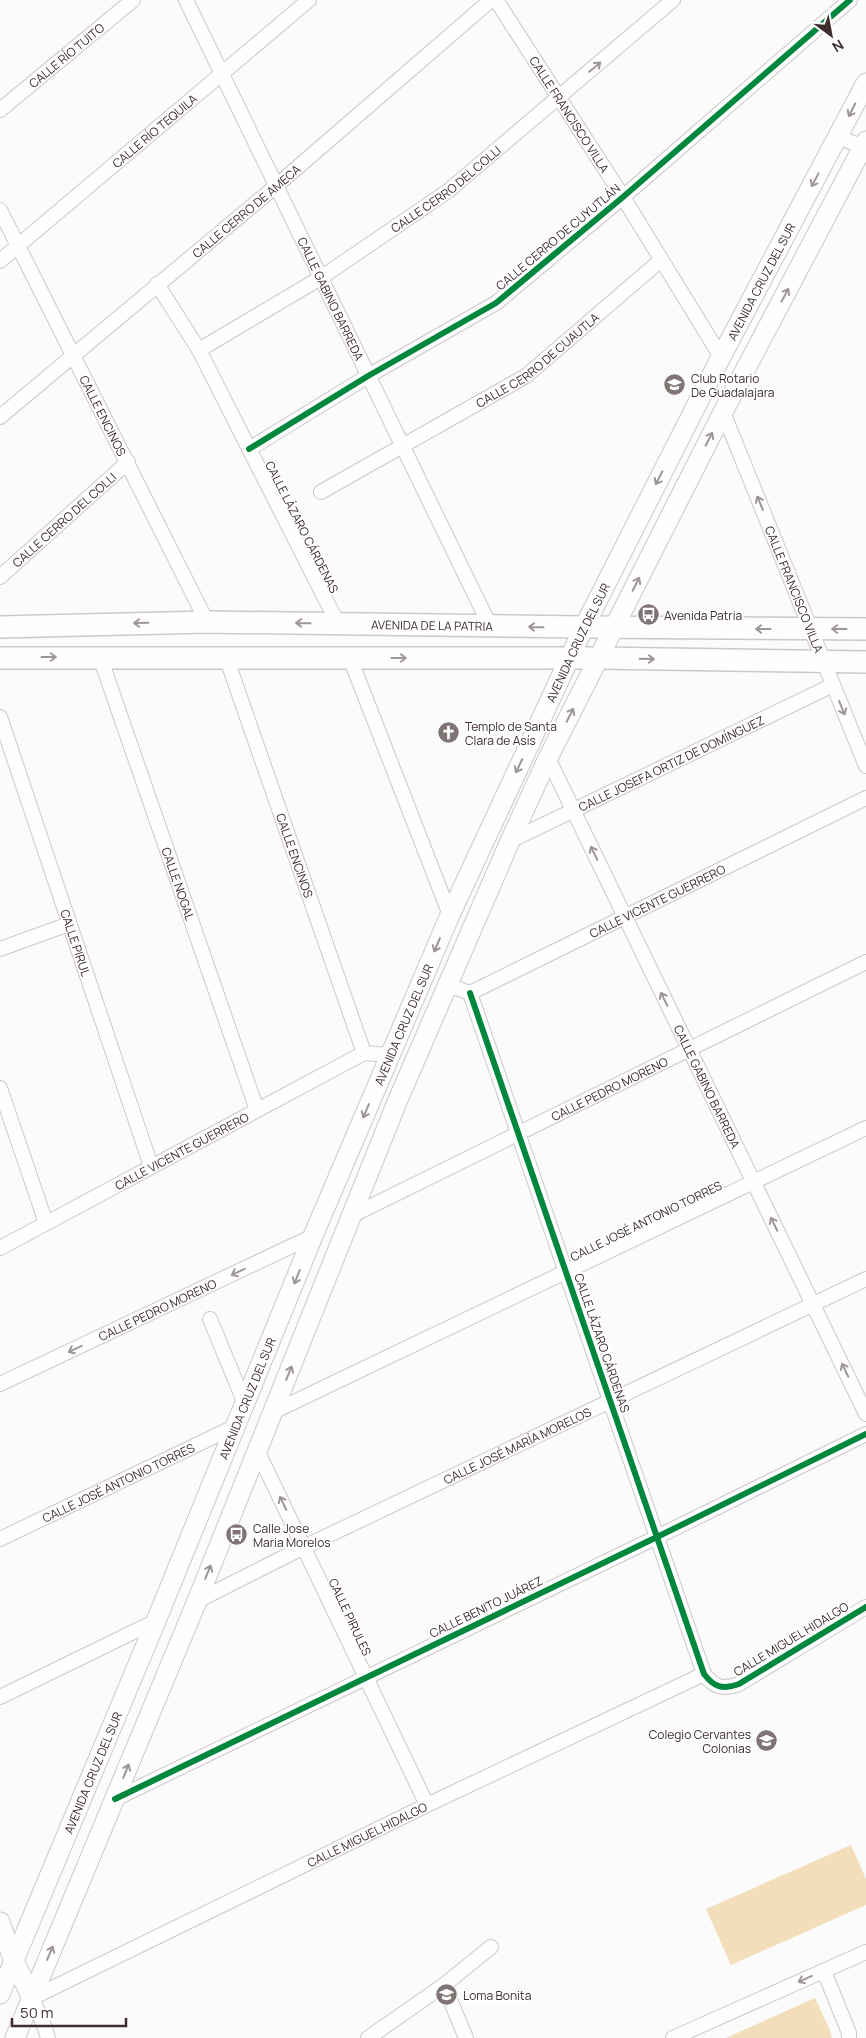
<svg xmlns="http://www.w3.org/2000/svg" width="866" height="2038" font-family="Manrope,sans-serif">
<rect width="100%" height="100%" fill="#fbfbfb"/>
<g fill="#f3debb">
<polygon points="851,1845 866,1879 866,1905 731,1965 706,1909"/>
<polygon points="815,1998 829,2028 832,2038 726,2038"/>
</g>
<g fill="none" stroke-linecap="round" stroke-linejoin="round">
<defs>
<g id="street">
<path id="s1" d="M186,0L490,626"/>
<path id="s2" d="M496,0L623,197L721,357"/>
<path id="s3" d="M0,110L133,0"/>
<polyline points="838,137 866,148"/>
<path id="s4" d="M0,210L207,622"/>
<path id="s5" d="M0,261L309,0"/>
<polyline points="157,284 199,350 338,624"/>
<path id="s6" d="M199,350L322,277L448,191L673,0"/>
<path id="s7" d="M723,412L866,766"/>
<path id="s8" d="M0,417L276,186L491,0"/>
<polyline points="249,449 368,376 496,303 623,197 850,0"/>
<path id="s9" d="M321,492L526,376L661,260"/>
<path id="s10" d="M0,577L128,462"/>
<path id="s11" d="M100,657L257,1110"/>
<path id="s12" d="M226,657L364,1053"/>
<polyline points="350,658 450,915"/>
<path id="s13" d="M0,717L151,1166"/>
<path id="s14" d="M548,758L866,1414"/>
<path id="s15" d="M510,841L833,685"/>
<polyline points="0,949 69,924"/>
<path id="s16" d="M448,985L470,993L866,798"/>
<path d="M470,993L704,1674C714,1687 722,1690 739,1684L866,1607"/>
<polyline points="364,1053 389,1055"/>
<polyline points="0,1088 46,1223"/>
<path id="s17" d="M351,1216L866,962"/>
<path id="s18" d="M0,1248L364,1053"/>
<polyline points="210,1319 245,1404"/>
<path id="s19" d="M0,1384L313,1236"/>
<polyline points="273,1412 866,1128"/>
<polyline points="257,1450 427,1805"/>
<path id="s20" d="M0,1539L236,1426"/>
<path id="s21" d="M197,1601L304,1547L866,1279"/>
<polyline points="0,1697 156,1621"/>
<polyline points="115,1799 657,1537 866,1434"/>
<polyline points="824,1971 849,2033 849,2038"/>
<polyline points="444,1985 466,2038"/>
<path id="s22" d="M48,2038L45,2028L32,1998L427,1805L704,1674"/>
<polyline points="368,2038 444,1985 491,1947"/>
<polyline points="673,2038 866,1952"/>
</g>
<g id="secondary">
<polyline points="0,1922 13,1959 32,1998"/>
<path id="s23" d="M0,1994L156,1621L313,1236L450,915L584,627L721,357L866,83"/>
<polyline points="15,2038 197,1601 397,1102 510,841 548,758 723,412 866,141"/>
</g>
<g id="primary">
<path id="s24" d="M0,627L207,622L584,627L866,629"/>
<polyline points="0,658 598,658 866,662"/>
</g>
</defs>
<use href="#street" stroke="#cfc7c7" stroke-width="16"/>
<use href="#secondary" stroke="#cfc7c7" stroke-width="21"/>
<use href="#primary" stroke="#cfc7c7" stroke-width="24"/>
<use href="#street" stroke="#fefefe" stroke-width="14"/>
<use href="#secondary" stroke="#fefefe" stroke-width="19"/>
<use href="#primary" stroke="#fefefe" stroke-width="21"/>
<defs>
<g id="cycleway">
<polyline points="249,449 368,376 496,303 623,197 850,0"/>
<path d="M470,993L704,1674C714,1687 722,1690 739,1684L866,1607"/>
<polyline points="115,1799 657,1537 866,1434"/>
</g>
</defs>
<use href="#cycleway" stroke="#fff" stroke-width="9"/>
<use href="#cycleway" stroke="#00873e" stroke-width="6"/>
</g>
<defs><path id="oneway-shaft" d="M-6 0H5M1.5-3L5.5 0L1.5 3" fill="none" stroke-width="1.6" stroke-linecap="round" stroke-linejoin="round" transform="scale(1.25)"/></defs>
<g stroke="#9e9696">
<use href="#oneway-shaft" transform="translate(595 67) rotate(-40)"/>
<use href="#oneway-shaft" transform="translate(852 110) rotate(117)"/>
<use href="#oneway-shaft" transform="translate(815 180) rotate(118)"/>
<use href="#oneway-shaft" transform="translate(785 295) rotate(-62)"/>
<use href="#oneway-shaft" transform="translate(709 439) rotate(-63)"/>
<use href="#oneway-shaft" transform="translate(659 478) rotate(117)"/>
<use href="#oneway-shaft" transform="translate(760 503) rotate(-112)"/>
<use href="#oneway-shaft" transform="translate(636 584) rotate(-63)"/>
<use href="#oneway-shaft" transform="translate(141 623) rotate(179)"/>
<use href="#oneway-shaft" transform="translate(303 623) rotate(-179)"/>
<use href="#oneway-shaft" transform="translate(536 627) rotate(-179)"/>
<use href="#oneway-shaft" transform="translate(763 629) rotate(-180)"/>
<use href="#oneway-shaft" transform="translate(839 629) rotate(180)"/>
<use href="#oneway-shaft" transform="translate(49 657)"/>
<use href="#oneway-shaft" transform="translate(399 658)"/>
<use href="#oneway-shaft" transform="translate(647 659) rotate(1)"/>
<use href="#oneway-shaft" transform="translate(842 708) rotate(68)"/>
<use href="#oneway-shaft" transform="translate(570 715) rotate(-63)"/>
<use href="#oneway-shaft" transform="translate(519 766) rotate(115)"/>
<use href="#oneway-shaft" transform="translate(594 853) rotate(-116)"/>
<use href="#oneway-shaft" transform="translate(437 945) rotate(113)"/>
<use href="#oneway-shaft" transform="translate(664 999) rotate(-116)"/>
<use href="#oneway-shaft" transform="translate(366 1111) rotate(113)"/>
<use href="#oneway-shaft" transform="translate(774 1224) rotate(-116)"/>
<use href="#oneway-shaft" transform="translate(238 1272) rotate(155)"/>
<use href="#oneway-shaft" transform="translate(297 1277) rotate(112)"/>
<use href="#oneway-shaft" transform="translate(75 1349) rotate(155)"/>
<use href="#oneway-shaft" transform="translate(845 1370) rotate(-116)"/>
<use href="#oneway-shaft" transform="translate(289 1373) rotate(-68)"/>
<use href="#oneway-shaft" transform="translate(283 1503) rotate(-116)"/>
<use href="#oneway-shaft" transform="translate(208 1572) rotate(-68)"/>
<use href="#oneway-shaft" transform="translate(126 1771) rotate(-68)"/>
<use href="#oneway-shaft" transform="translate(50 1953) rotate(-67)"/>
<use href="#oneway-shaft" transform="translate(805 1979) rotate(156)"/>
</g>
<defs>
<symbol id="school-disc" viewBox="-11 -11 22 22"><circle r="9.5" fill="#807575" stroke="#fff"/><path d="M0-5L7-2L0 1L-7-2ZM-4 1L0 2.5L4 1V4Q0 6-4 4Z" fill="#fff"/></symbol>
<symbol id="bus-disc" viewBox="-11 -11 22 22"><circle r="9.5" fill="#807575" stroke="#fff"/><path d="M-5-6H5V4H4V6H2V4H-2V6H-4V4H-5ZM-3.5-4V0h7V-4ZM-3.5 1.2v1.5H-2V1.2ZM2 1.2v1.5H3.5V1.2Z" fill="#fff"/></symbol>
<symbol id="church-disc" viewBox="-11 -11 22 22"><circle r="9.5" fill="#807575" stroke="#fff"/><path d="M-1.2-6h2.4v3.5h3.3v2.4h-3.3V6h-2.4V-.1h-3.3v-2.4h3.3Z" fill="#fff"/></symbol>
</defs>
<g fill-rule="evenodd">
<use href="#school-disc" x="662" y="372" width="25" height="25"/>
<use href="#bus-disc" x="636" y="602" width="25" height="25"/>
<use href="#church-disc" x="436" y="720" width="25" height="25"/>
<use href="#bus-disc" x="224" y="1522" width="25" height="25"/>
<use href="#school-disc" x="754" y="1728" width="25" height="25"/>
<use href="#school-disc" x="434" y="1982" width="25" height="25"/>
</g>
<g text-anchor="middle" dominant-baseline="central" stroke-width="4" stroke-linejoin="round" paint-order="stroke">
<g font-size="12" fill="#3d2d2d" stroke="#fff">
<text stroke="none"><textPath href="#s3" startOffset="86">CALLE RÍO TUITO</textPath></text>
<text stroke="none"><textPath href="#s2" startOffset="136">CALLE FRANCISCO VILLA</textPath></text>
<text stroke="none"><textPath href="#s5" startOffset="202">CALLE RÍO TEQUILA</textPath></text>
<text stroke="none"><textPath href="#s6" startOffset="295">CALLE CERRO DEL COLLI</textPath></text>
<text stroke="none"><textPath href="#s8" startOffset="321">CALLE CERRO DE AMECA</textPath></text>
<text transform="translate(558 237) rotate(-40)">CALLE CERRO DE CUYUTLÁN</text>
<text stroke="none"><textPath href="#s23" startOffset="1875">AVENIDA CRUZ DEL SUR</textPath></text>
<text stroke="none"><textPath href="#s1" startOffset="332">CALLE GABINO BARREDA</textPath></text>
<text stroke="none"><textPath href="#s9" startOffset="254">CALLE CERRO DE CUAUTLA</textPath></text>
<text stroke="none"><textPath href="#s4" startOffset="230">CALLE ENCINOS</textPath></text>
<text stroke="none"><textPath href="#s10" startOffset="86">CALLE CERRO DEL COLLI</textPath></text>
<text transform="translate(302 527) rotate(63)">CALLE LÁZARO CÁRDENAS</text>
<text stroke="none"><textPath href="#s7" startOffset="191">CALLE FRANCISCO VILLA</textPath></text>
<text stroke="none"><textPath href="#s24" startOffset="432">AVENIDA DE LA PATRIA</textPath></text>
<text stroke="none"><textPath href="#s23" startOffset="1470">AVENIDA CRUZ DEL SUR</textPath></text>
<text stroke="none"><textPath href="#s15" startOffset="179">CALLE JOSEFA ORTIZ DE DOMÍNGUEZ</textPath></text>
<text stroke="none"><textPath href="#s12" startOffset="210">CALLE ENCINOS</textPath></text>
<text stroke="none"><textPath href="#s11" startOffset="240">CALLE NOGAL</textPath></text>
<text stroke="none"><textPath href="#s16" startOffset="232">CALLE VICENTE GUERRERO</textPath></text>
<text stroke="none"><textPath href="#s13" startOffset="238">CALLE PIRUL</textPath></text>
<text stroke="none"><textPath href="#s23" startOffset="1050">AVENIDA CRUZ DEL SUR</textPath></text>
<text stroke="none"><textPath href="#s14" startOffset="365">CALLE GABINO BARREDA</textPath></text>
<text stroke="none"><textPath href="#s17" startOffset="288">CALLE PEDRO MORENO</textPath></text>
<text stroke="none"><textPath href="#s18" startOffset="206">CALLE VICENTE GUERRERO</textPath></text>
<text transform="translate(646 1221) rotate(-26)">CALLE JOSÉ ANTONIO TORRES</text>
<text stroke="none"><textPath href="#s19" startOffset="174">CALLE PEDRO MORENO</textPath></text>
<text transform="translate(602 1343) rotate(71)">CALLE LÁZARO CÁRDENAS</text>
<text stroke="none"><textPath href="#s23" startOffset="645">AVENIDA CRUZ DEL SUR</textPath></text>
<text stroke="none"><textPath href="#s21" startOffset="356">CALLE JOSÉ MARÍA MORELOS</textPath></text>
<text stroke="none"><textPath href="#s20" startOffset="131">CALLE JOSÉ ANTONIO TORRES</textPath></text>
<text transform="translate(486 1607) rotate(-26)">CALLE BENITO JUÁREZ</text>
<text transform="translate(350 1617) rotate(65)">CALLE PIRULES</text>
<text transform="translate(791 1639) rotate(-31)">CALLE MIGUEL HIDALGO</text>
<text stroke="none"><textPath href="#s23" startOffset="240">AVENIDA CRUZ DEL SUR</textPath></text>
<text stroke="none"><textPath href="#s22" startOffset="416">CALLE MIGUEL HIDALGO</textPath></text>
</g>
<g font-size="12" fill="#3d2d2d" stroke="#fff" text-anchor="start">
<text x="691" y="378">Club Rotario<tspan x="691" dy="14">De Guadalajara</tspan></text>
<text x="664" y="615">Avenida Patria</text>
<text x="465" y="726">Templo de Santa<tspan x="465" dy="14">Clara de Asís</tspan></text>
<text x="253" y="1528">Calle Jose<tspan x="253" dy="14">Maria Morelos</tspan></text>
<text x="751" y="1734" text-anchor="end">Colegio Cervantes<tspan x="751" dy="14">Colonias</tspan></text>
<text x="463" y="1995">Loma Bonita</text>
</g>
</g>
<g transform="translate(831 35) rotate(148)" stroke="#ffffff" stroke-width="4" paint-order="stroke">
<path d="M0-4L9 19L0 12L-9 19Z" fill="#3d2d2d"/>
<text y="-8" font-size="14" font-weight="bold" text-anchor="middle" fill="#3d2d2d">N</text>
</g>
<path d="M12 2018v8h114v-8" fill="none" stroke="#3d2d2d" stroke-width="2.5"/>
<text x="20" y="2018" font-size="15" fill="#3d2d2d" stroke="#ffffff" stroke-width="4" paint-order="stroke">50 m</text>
</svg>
